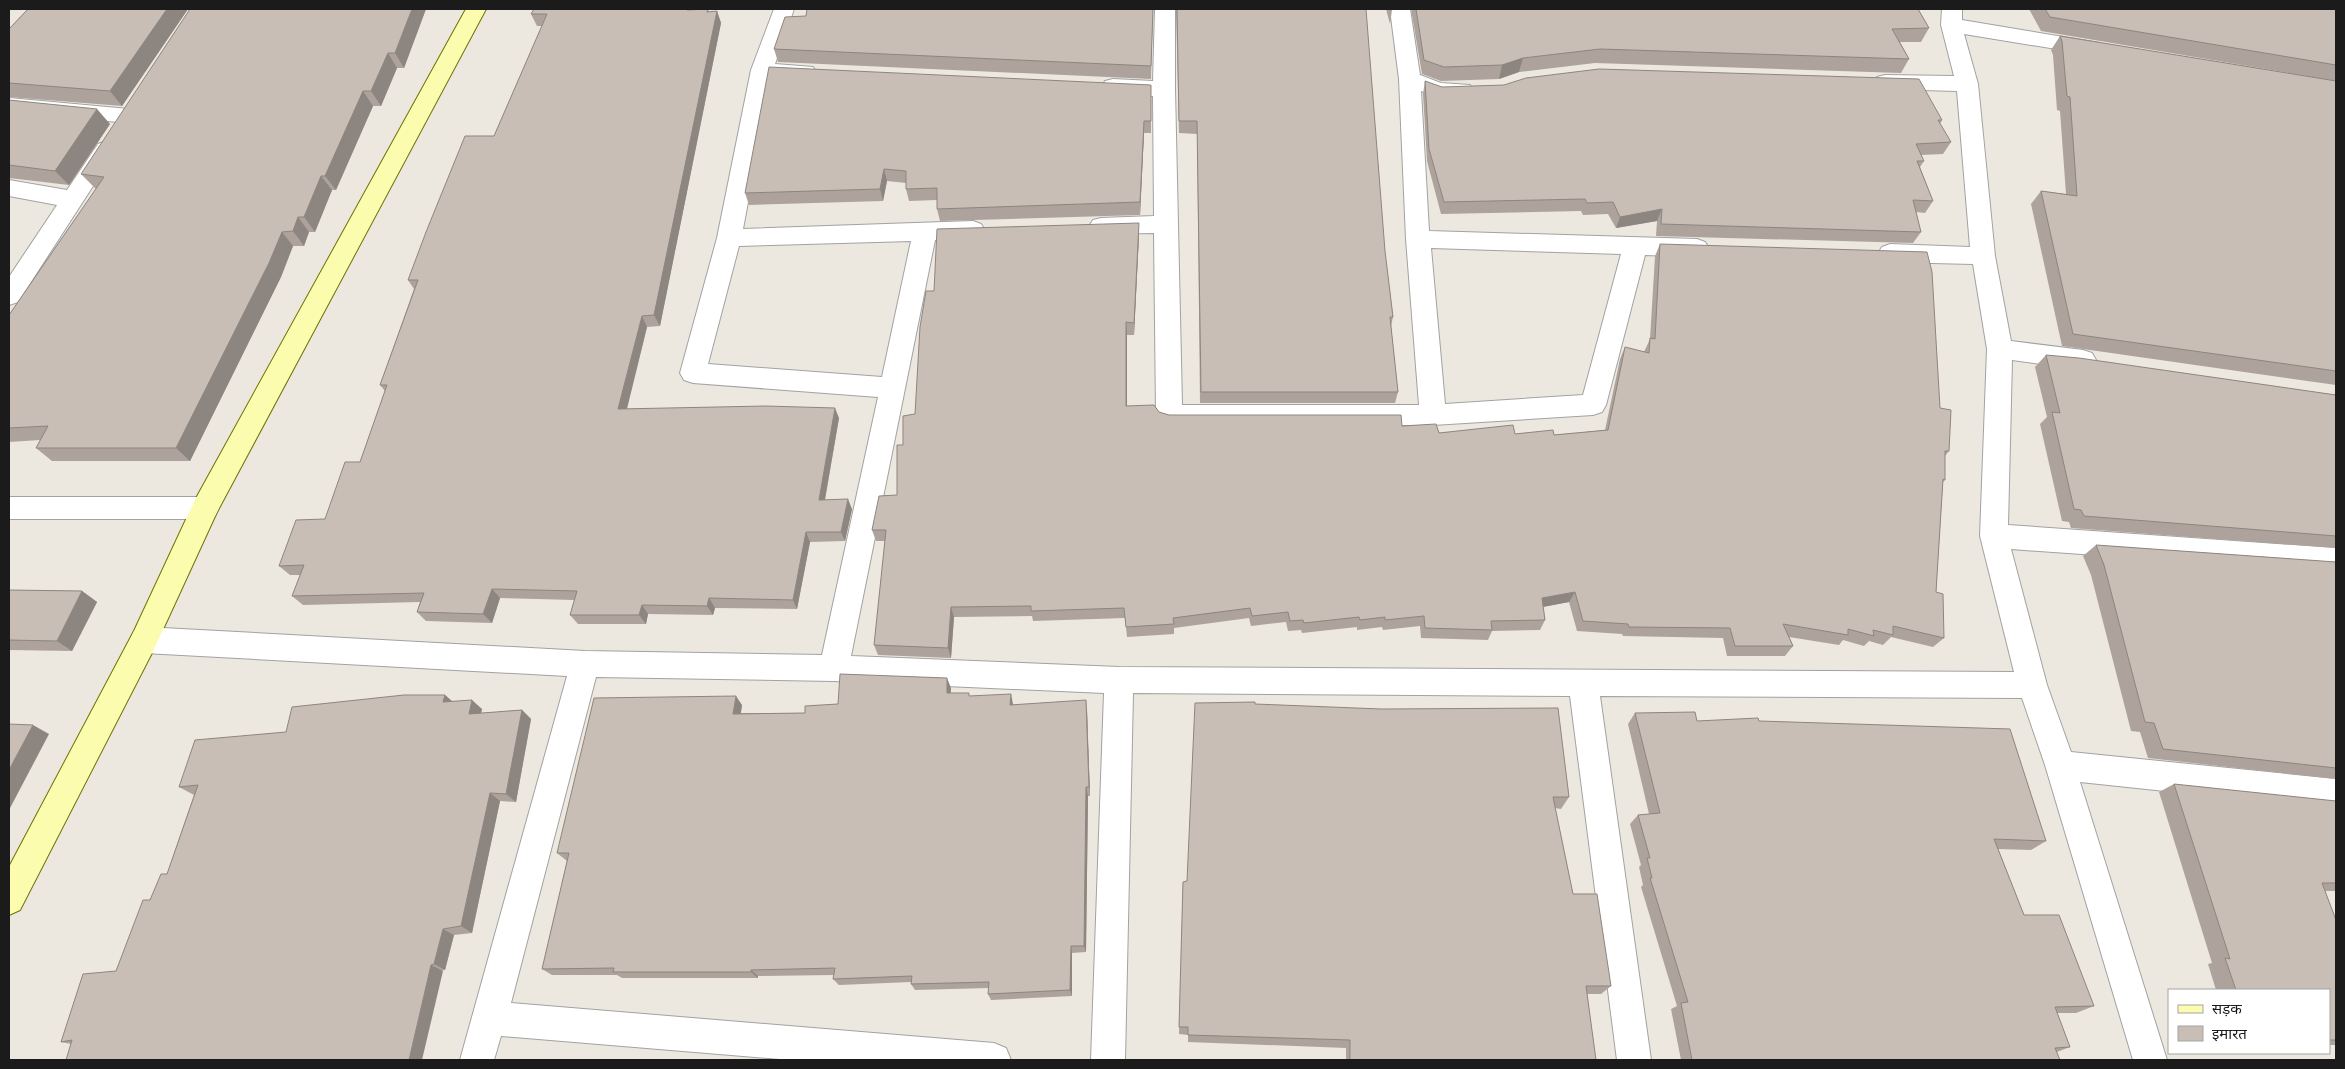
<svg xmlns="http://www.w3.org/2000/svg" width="2345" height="1069" font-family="'Noto Sans','Noto Sans Devanagari',sans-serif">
<rect width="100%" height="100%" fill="#ede8df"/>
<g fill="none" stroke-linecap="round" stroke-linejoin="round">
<defs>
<g id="minor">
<path d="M774,9H794L775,64L813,67L816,72L813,77L805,79L771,78L743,229L973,221L981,224L985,230L981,236L973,239L935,240L851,656L1119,667L2014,672L1980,536L1987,349L1973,264L1890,262L1882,259L1878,253L1882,247L1890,244L1970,247L1957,91L1885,89L1877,87L1874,82L1877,77L1885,75L1954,76L1941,25L1942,9H1962V20L2100,43L2104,48L2100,53L2093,55L1964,34L1978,84L1995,256L2011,341L2083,350L2092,353L2096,360L2092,367L2083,370L2012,360L2008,525L2336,548V572L2011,549L2047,685L2071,752L2336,779V809L2080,782L2167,1060H2133L2045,765L2022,698L1600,696L1651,1060H1617L1570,696L1133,693L1125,1060H1091L1104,693L834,681L596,677L511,1003L994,1043L1006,1048L1011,1060H792L501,1036L494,1060H460L567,676L144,653L134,649L130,640L134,631L144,627L585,651L822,655L878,397L693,383L684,380L680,373L717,238L751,70ZM911,241L882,377L708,364L739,246Z"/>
<path d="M1155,9H1175V89L1182,405H1419L1406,239L1399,79L1390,9H1410L1420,75L1441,83L1470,85L1473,90L1470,95C1453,100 1437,97 1421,91L1429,231L1697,239L1705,242L1709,248L1705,254L1697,257L1645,255L1606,405L1602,412L1593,415L1433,425H1169L1160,422L1156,415L1154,233L1101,234L1093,232L1089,226L1093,220L1101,218L1154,216L1153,96L1105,91L1102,86L1105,81L1113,79L1153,81ZM1431,248L1621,254L1583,395L1445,404Z"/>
<polygon points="9,98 129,109 137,111 140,116 137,121 129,123 9,112"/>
<polygon points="106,141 114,144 117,149 18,302 9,305 9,277 57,205 9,196 9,180 67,190 98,144"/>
<polygon points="9,497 205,497 215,500 219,508 215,516 205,519 9,519"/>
</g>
<polygon id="secondary" points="466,9 486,9 217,512 154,649 20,910 9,915 9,867 134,631 195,500"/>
</defs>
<use href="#minor" stroke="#a2a2a2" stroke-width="2"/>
<use href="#secondary" stroke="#6b7300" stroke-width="2"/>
<use href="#minor" fill="#fff" fill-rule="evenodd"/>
<use href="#secondary" fill="#fcfcae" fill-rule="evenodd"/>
</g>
<g fill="#ada39c">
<polygon points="28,9 188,9 122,106 9,97 9,29"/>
<polygon points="426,9 404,68 397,68 381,106 373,106 336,190 332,190 315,232 309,232 304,246 293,246 281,277 190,461 52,461 36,448 40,440 9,442 9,315 96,189 81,174"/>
<polygon points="534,9 708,9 709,12 717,11 721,23 660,326 647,327 627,409 839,418 825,500 852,509 845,541 810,542 797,609 715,608 713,615 648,614 646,624 578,624 570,615 574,600 500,598 492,623 426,621 417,612 420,602 303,605 292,596 300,575 290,575 279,566 325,519 360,462 385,391 380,385 414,289 408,280 494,136 542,26 537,26 531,14"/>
<polygon points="807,9 1157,9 1153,9 1151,79 778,62 774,49 806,16"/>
<polygon points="1176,9 1385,251 1393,317 1391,326 1398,392 1395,403 1200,403 1197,134 1179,133"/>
<polygon points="1386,9 1392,9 1392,10 1390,24"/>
<polygon points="1411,9 1918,9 1929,28 1921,42 1900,42 1909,59 1901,73 1595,63 1519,72 1499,79 1441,81 1422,74"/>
<polygon points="2029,9 2336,9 2336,81 2041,31"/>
<polygon points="2060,36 2336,81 2336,385 2062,346 2031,204 2041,191 2066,194 2060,111 2057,110 2053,55 2051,50"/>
<polygon points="1425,81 1442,87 1942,120 1940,124 1951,142 1943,154 1921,155 1924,161 1920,167 1933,201 1925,213 1916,212 1921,232 1913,243 1656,236 1657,221 1616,228 1608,214 1583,215 1581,211 1441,214 1427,161 1423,94"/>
<polygon points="1151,85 1151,133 1144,133 1140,215 940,221 937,209 937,200 909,201 906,189 906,183 887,181 883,201 749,205 745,193"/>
<polygon points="9,100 110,124 69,185 9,178"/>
<polygon points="1139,235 1134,335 1127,335 1127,406 1159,412 1169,415 1402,426 1439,433 1554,435 1605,430 1620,359 1625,347 1644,352 1650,339 1655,256 1660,244 1940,408 1949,451 1945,456 1945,480 1943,482 1936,592 1944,638 1933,647 1891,637 1883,645 1869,641 1864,646 1843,640 1839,645 1789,637 1793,646 1785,656 1727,656 1723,638 1623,636 1622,634 1577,631 1569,602 1543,607 1545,620 1540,630 1492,631 1488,640 1421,638 1420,626 1383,630 1382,627 1357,630 1357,627 1302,633 1301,630 1288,631 1286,622 1251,626 1249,618 1174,628 1174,634 1127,637 1125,618 1033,621 1032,616 954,617 951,658 878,655 874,645 885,541 876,541 872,530 897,495 903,445 915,414 934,291"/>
<polygon points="2046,355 2336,395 2336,548 2071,528 2069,522 2062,521 2040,424 2047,417 2035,367"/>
<polygon points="2096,545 2336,562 2336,779 2148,758 2140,732 2131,731 2091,575 2083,556"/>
<polygon points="9,590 82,591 97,602 72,651 9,650"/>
<polygon points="951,688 950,693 969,693 969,696 1013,705 1087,710 1090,796 1088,796 1086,952 1072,953 1072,996 991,1000 988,994 989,988 915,990 911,984 911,982 839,985 833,979 834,975 758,976 758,978 622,978 617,975 552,975 542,969 567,861 557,853 742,705 741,713 805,713 838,704"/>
<polygon points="445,695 452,701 482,709 481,713 522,710 531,719 516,802 500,801 472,933 454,935 445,970 71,1044 61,1042 116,971 150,900 167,874 194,795 179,787 286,732"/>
<polygon points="1255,704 1569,797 1561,809 1555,808 1573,894 1611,986 1601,994 1587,994 1596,1060 1346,1060 1346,1048 1188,1042 1188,1035 1179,1034 1183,882 1187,881"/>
<polygon points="1635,713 1697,721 1759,721 2046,841 2031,850 1998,849 2024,915 2094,1006 2076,1013 2057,1013 2070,1047 2057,1052 2060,1060 1681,1060 1671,1009 1677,1006 1641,887 1643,885 1639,867 1641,865 1630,824 1638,815 1649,814 1628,724"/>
<polygon points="2174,784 2336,801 2336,891 2325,891 2336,920 2336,1045 2329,1045 2329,990 2216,990 2208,964 2212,963 2159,792"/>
</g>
<g fill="#8d857f">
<polygon points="167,9 188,9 122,106 110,91"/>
<polygon points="412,9 426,9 404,68 395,53"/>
<polygon points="717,11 721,23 660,326 654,315"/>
<polygon points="388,53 397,68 381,106 371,91"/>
<polygon points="1523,58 1519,72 1499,79 1502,65"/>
<polygon points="363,91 373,106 336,190 325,176"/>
<polygon points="97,109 110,124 69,185 55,171"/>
<polygon points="1144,121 1144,133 1140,215 1140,202"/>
<polygon points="884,169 887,181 883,201 880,189"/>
<polygon points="321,176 332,190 315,232 304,217"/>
<polygon points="1662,209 1657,221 1616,228 1620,217"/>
<polygon points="298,217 309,232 304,246 293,231"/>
<polygon points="1139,223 1139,235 1134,335 1134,323"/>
<polygon points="282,232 293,246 281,277 190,461 176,448"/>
<polygon points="642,316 647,327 624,420 618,409"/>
<polygon points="1126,322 1127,335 1127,418 1126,406"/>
<polygon points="835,408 839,418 823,510 819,500"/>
<polygon points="848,499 852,509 845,541 841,532"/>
<polygon points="806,532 810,542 797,609 793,600"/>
<polygon points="492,589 500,598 492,623 483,614"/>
<polygon points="82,591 97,602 72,651 57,641"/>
<polygon points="1575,592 1569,602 1537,608 1542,598"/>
<polygon points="709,598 715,608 713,615 707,606"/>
<polygon points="642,605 648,614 646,624 639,615"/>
<polygon points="951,607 954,617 951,658 948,648"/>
<polygon points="947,678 951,688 950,703 947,693"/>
<polygon points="1011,694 1013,704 1013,714 1010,705"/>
<polygon points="445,695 455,704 443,702"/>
<polygon points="736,696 742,705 739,723 733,714"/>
<polygon points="472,700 482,709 479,723 469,714"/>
<polygon points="1086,700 1087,710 1090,796 1089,787"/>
<polygon points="522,710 531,719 516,802 506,794"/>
<polygon points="33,725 49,734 9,810 9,770"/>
<polygon points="1086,787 1088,796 1086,952 1084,946"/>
<polygon points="490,793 500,801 472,933 461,926"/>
<polygon points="443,929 454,935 445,970 434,964"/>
<polygon points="1071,946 1072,953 1072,996 1070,990"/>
<polygon points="431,965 443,971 422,1060 409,1060"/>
<polygon points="751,970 758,976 758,978 751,972"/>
</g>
<g fill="#c9beb5" stroke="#8d857f">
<polygon points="28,9 167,9 110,91 9,83 9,29"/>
<polygon points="190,9 412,9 395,53 388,53 371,91 363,91 325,176 321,176 304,217 298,217 293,231 282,232 269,263 176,448 36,448 48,426 9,428 9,315 104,177 81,174"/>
<polygon points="534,9 688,9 687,10 708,9 707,12 717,11 654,315 642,316 618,409 766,406 835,408 819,500 848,499 841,532 806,532 793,600 709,598 707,606 642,605 639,615 570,615 577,591 492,589 483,614 417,612 424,593 292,596 304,565 279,566 296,520 325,519 345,462 360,462 387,385 380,385 418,280 408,280 426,232 465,136 494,136 547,14 531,14"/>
<polygon points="807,9 1153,9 1151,66 774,49 785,17 806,16"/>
<polygon points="1177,9 1366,9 1385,251 1393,317 1390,317 1398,392 1201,392 1197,121 1179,121"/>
<polygon points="1416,9 1918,9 1929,28 1892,29 1909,59 1600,49 1523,58 1502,65 1444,67 1424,60"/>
<polygon points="2045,9 2336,9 2336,65 2050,17"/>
<polygon points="2060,36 2336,81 2336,371 2073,334 2041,191 2077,196 2070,97 2067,96 2062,41"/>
<polygon points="769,67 1151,85 1151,121 1144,121 1140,202 937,209 937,188 906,189 906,171 884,169 880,189 745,193"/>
<polygon points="1599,69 1919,79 1942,120 1938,120 1951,142 1916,144 1924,161 1917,161 1933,201 1913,200 1921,232 1661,224 1662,209 1620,217 1613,202 1587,203 1585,199 1444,202 1429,149 1425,81 1442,87 1504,85 1526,78"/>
<polygon points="9,100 97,109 55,171 9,165"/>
<polygon points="1139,223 1134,323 1126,322 1126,406 1154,405 1159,412 1169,415 1401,415 1402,426 1436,424 1439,433 1513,425 1515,434 1553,430 1554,435 1608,430 1625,347 1649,353 1650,338 1655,339 1660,244 1927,252 1932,272 1940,408 1951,410 1949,451 1945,451 1945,480 1943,479 1936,592 1943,594 1944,638 1893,626 1893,635 1873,630 1874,636 1848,629 1848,635 1783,624 1793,646 1735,646 1730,628 1629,627 1628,624 1583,621 1575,592 1542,598 1545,620 1491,621 1492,630 1425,628 1424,616 1385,620 1385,617 1360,620 1359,617 1304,623 1303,620 1290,621 1288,612 1252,616 1250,608 1173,618 1174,624 1126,627 1124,608 1031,611 1031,606 951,607 948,648 874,645 886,530 872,530 879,496 897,495 897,445 903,445 903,416 915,414 920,327 926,291 934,291 937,229"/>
<polygon points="2046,355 2079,358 2336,395 2336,536 2084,516 2081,510 2074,509 2052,412 2060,413"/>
<polygon points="2096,545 2336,562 2336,768 2163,749 2154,723 2145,722 2104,565"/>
<polygon points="9,590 82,591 57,641 9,640"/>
<polygon points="840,674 947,678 947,693 969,693 969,696 1011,694 1010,705 1086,700 1089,787 1086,787 1084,946 1071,946 1070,990 988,994 989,982 911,984 912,976 833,979 835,968 751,970 751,972 613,972 614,968 542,969 569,853 557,853 594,698 736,696 733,714 805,713 805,706 838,704"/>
<polygon points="404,695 445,695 443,702 472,700 469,714 522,710 506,794 490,793 461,926 443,929 434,964 431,965 409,1060 66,1060 72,1040 61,1042 83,974 116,971 143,900 150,900 161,874 167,874 198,785 179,787 195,740 286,732 292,707"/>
<polygon points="1255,702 1255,704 1381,709 1558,708 1569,797 1553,797 1573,894 1597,894 1611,986 1586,986 1596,1060 1350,1060 1350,1040 1188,1035 1188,1027 1179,1027 1183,882 1187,881 1195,703"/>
<polygon points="1695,712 1697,721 1758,718 1759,721 2010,729 2046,841 1994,839 2024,915 2059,915 2094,1006 2055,1007 2070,1047 2055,1048 2060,1060 1692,1060 1681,1003 1688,1002 1650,878 1652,878 1647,858 1650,858 1638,815 1660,813 1635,713"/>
<polygon points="9,724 33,725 9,770"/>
<polygon points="2174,784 2336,801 2336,883 2322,883 2336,920 2336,1040 2329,1040 2329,990 2236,990 2225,958 2230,959"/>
</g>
<rect width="2345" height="1069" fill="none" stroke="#1b1b1b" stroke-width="20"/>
<rect x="2168" y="989" width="162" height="65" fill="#ffffff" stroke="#a4a4a4"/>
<rect x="2178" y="1005" width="25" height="8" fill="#fcfcae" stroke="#a4a4a4"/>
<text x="2212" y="1014" font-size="15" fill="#1b1b1b">सड़क</text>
<rect x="2178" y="1026" width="25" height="15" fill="#c9beb5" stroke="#a4a4a4"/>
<text x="2212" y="1039" font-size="15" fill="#1b1b1b">इमारत</text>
</svg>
